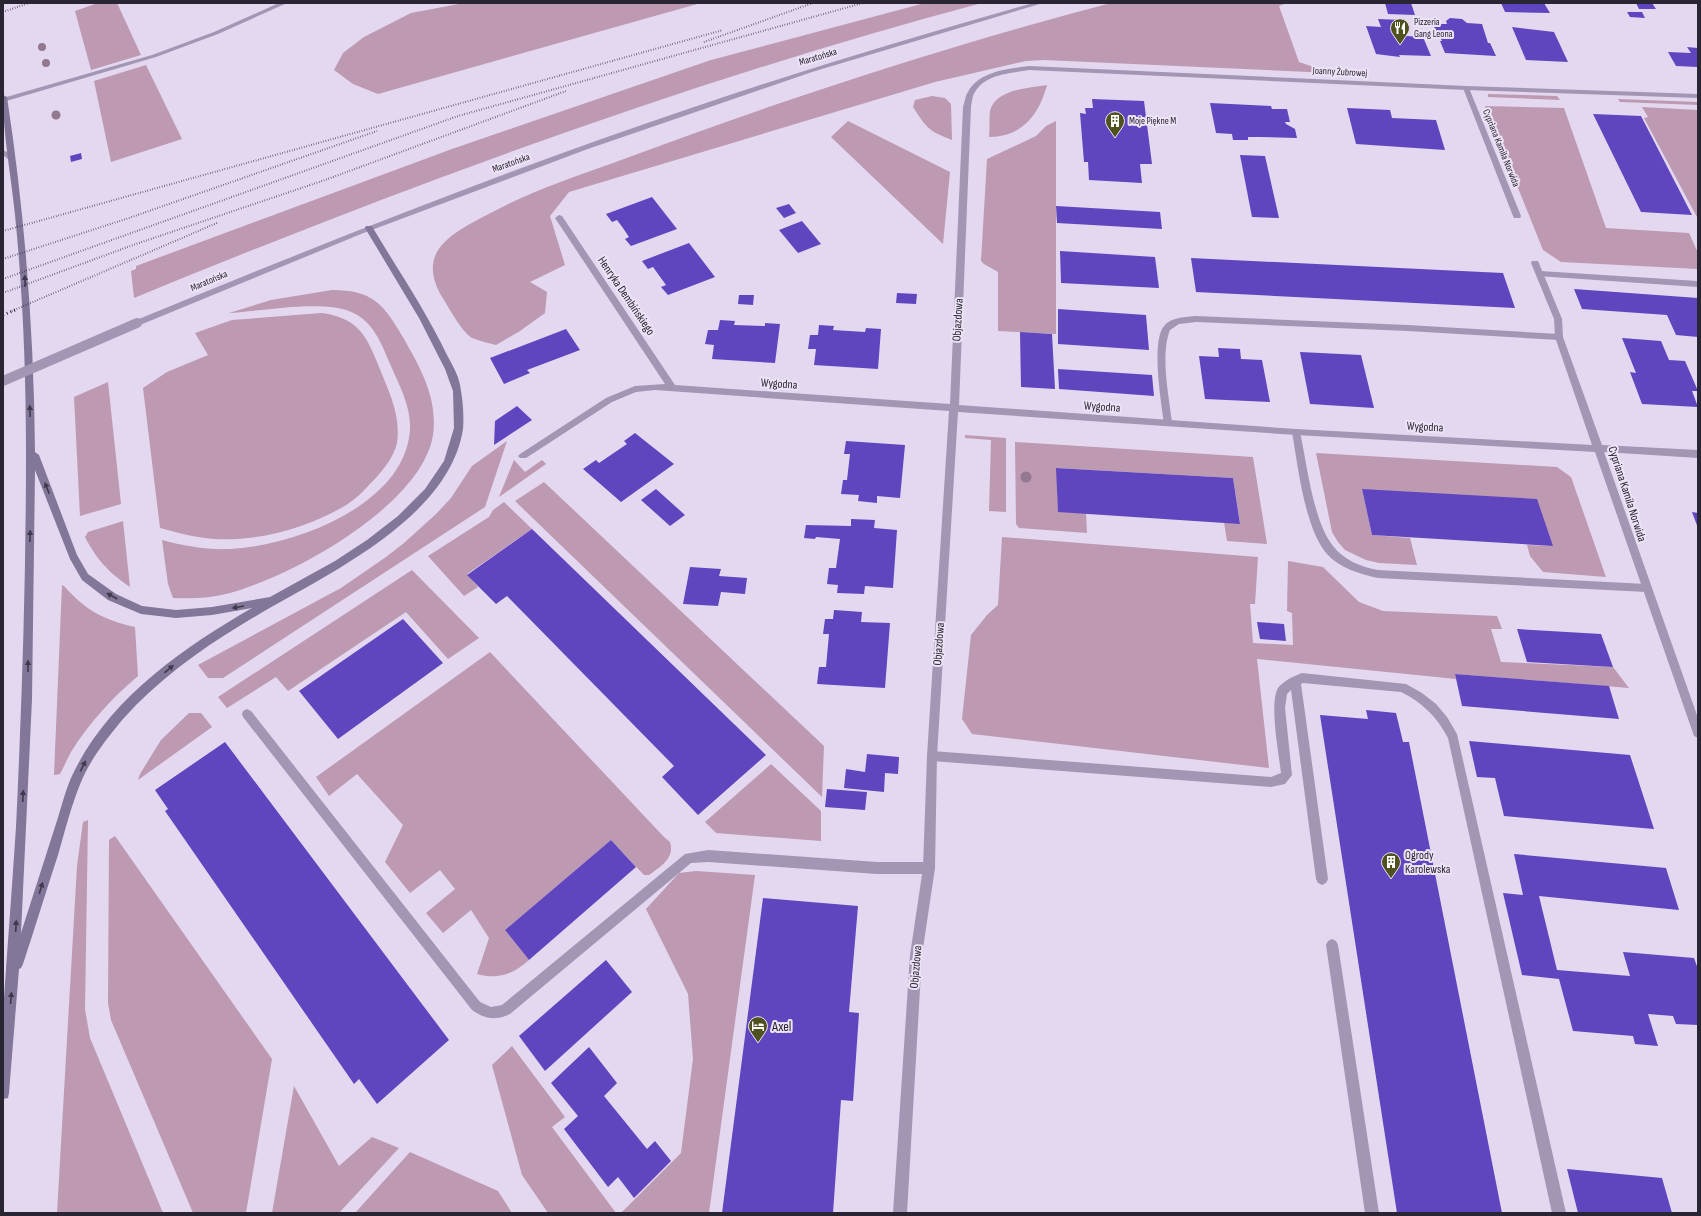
<svg xmlns="http://www.w3.org/2000/svg" width="1701" height="1216" font-family="'Sofia Sans Condensed',sans-serif">
<rect width="100%" height="100%" fill="#e3d8ef"/>
<g fill="#bd99b2">
<polygon points="98,3 117,3 141,55 91,70 75,11"/>
<polygon points="464,3 701,3 378,94 353,84 334,70 343,53 364,37 411,13"/>
<path d="M925,3H982C693,80 411,184 134,298L131,271L136,269V266L452,149L711,60Z"/>
<path d="M1111,3H1287L1279,6L1299,62L1331,73L1044,60L1026,61L935,82L569,192L550,216L565,265L530,282L547,292L545,313L520,331L496,345C489,343 479,341 472,338C463,333 450,310 444,300C433,283 427,263 441,246C451,234 466,226 479,219C522,195 567,179 613,163C776,102 942,47 1111,3Z"/>
<polygon points="146,65 182,139 111,162 94,81"/>
<path d="M1047,85C1039,115 1022,137 989,137C990,128 989,119 990,111C995,89 1030,88 1047,85Z"/>
<polygon points="1488,94 1557,96 1560,100 1488,97"/>
<path d="M932,96L945,98L951,104L952,140C928,131 926,127 913,107L915,100Z"/>
<polygon points="1618,99 1698,102 1698,105 1620,102"/>
<polygon points="1485,106 1564,108 1606,228 1689,233 1698,253 1698,269 1561,262 1543,250"/>
<polygon points="1642,107 1698,110 1698,219 1644,118 1648,117"/>
<polygon points="848,121 950,172 943,244 831,137"/>
<polygon points="1056,121 1056,334 998,331 998,272 984,264 981,261 987,159 1036,136 1046,126"/>
<path d="M332,290C374,290 384,305 404,339C421,369 438,399 433,435C422,505 293,576 230,593C211,598 192,599 173,598L168,584L162,540C184,546 207,550 230,549C294,546 406,505 410,429C411,407 400,387 391,366C381,343 374,321 349,311C321,300 260,311 229,313L271,300Z"/>
<path d="M322,313C358,318 367,336 379,367C389,392 401,415 397,443C394,458 380,474 369,485C361,494 352,502 341,508C300,531 245,545 198,537C185,535 173,531 160,528L143,388L167,372L208,355L195,333L232,320Z"/>
<polygon points="108,382 121,504 80,516 74,397"/>
<polygon points="965,435 1006,438 1006,512 989,511 991,440 965,438"/>
<polygon points="507,441 485,507 223,678 208,678 198,665 341,588 386,557 404,543 436,514 451,498 472,466"/>
<polygon points="1015,442 1253,457 1267,544 1227,541 1224,522 1240,523 1233,478 1057,468 1058,511 1086,513 1087,533 1019,528 1016,524"/>
<polygon points="1316,453 1557,467 1571,477 1606,577 1543,572 1530,556 1527,545 1553,546 1362,489 1372,535 1410,538 1417,565 1379,563 1366,560 1345,550 1338,542 1332,532"/>
<polygon points="514,460 525,472 542,460 546,464 499,497"/>
<polygon points="544,482 824,746 822,797 515,501"/>
<polygon points="504,502 532,529 467,574 478,587 464,596 428,556 489,517 493,510"/>
<path d="M123,521L130,587C108,572 97,560 85,537L88,532Z"/>
<polygon points="1002,537 1258,557 1255,604 1250,604 1253,643 1293,645 1292,613 1287,611 1288,561 1323,567 1359,602 1383,611 1497,616 1502,629 1491,629 1501,662 1613,667 1629,688 1455,674 1456,679 1257,659 1269,768 972,734 962,719 971,635 987,615 998,605"/>
<polygon points="412,570 479,638 448,659 406,612 288,691 276,677 227,708 218,697"/>
<path d="M62,585L64,586C85,610 104,620 135,627L138,676C112,698 89,723 71,752C67,759 64,767 60,774L54,775Z"/>
<path d="M490,652L664,837L670,842C675,858 661,866 649,875H644L611,840L505,930L529,960C514,974 498,980 477,974L489,938L471,910L443,933L426,913L455,889L440,870L410,893L385,862L403,825L357,774L329,796L316,777Z"/>
<polygon points="189,713 201,713 212,727 138,780 140,774 161,740"/>
<polygon points="771,764 821,811 821,841 716,833 705,822"/>
<polygon points="88,820 85,1009 90,1038 163,1213 57,1213 77,866 83,822"/>
<polygon points="115,836 272,1059 246,1213 193,1213 111,1020 108,1003 109,840"/>
<polygon points="696,871 755,875 709,1213 621,1213 681,1153 693,1059 688,994 646,909 679,873"/>
<polygon points="512,1046 565,1117 552,1127 616,1213 548,1213 522,1175 492,1065"/>
<polygon points="294,1086 339,1166 372,1137 399,1148 339,1213 272,1213"/>
<polygon points="410,1152 498,1191 512,1213 355,1213"/>
</g>
<g fill="#5f46bf">
<polygon points="1385,3 1411,3 1415,15 1388,14"/>
<polygon points="1501,3 1544,3 1550,13 1505,12"/>
<polygon points="1636,3 1652,3 1656,9 1639,9"/>
<polygon points="1627,12 1642,12 1645,18 1630,17"/>
<polygon points="1450,18 1462,19 1467,23 1482,24 1488,43 1490,43 1496,56 1445,53 1440,41 1442,41 1439,35 1437,35 1433,24 1447,24 1446,21"/>
<polygon points="1378,19 1401,20 1407,36 1423,37 1431,56 1399,55 1400,57 1376,54 1366,26 1381,27"/>
<polygon points="1512,27 1554,32 1568,62 1526,60"/>
<polygon points="1687,47 1698,48 1698,67 1676,66 1668,52 1691,53"/>
<polygon points="1092,99 1144,101 1152,164 1140,164 1142,183 1089,180 1088,162 1084,162 1080,113 1086,114 1085,108 1093,108"/>
<polygon points="1210,103 1271,106 1272,109 1287,109 1290,122 1285,122 1286,124 1295,129 1297,138 1260,137 1248,137 1248,140 1233,140 1232,134 1216,133"/>
<polygon points="1347,108 1390,110 1392,118 1436,120 1445,150 1356,144"/>
<polygon points="1593,114 1641,116 1692,215 1641,212"/>
<polygon points="81,153 82,159 71,162 70,156"/>
<polygon points="1240,155 1265,156 1279,218 1252,217"/>
<polygon points="652,197 677,229 631,246 625,239 629,237 623,228 617,220 612,222 606,214"/>
<polygon points="789,204 796,213 784,218 776,208"/>
<polygon points="1056,206 1160,212 1162,229 1057,223"/>
<polygon points="802,221 821,244 798,253 779,230"/>
<polygon points="689,243 715,277 668,295 661,287 666,285 653,267 648,269 642,261"/>
<polygon points="1060,251 1155,257 1159,288 1061,283"/>
<polygon points="1191,258 1503,273 1515,308 1196,292"/>
<polygon points="1574,289 1698,298 1698,337 1676,335 1667,315 1582,309"/>
<polygon points="897,293 917,294 916,304 896,303"/>
<polygon points="739,295 754,295 753,305 738,304"/>
<polygon points="1058,309 1146,315 1149,350 1058,344"/>
<polygon points="720,320 735,321 734,325 765,326 765,323 780,324 775,363 712,359 714,345 705,344 708,330 718,330"/>
<polygon points="819,325 834,326 833,330 865,332 866,328 881,329 878,369 814,365 816,349 808,349 810,335 818,335"/>
<polygon points="566,329 580,350 527,370 530,373 504,384 490,358"/>
<polygon points="1020,332 1052,334 1055,389 1021,387"/>
<polygon points="1622,338 1661,341 1669,360 1685,361 1698,391 1692,391 1698,407 1642,404 1630,372 1636,373"/>
<polygon points="1218,348 1240,349 1241,359 1262,360 1270,402 1205,399 1199,356 1219,357"/>
<polygon points="1300,352 1361,355 1374,408 1310,404"/>
<polygon points="1058,369 1152,375 1154,396 1059,389"/>
<polygon points="517,406 532,420 494,445 495,421"/>
<polygon points="635,433 674,464 621,502 583,469 596,460 599,463 627,444 624,441"/>
<polygon points="846,441 905,445 900,498 877,496 877,503 858,501 859,495 841,494 843,480 847,480 850,454 844,454"/>
<polygon points="1056,468 1233,478 1240,524 1058,512"/>
<polygon points="656,489 685,515 670,526 641,500"/>
<polygon points="1362,489 1537,499 1553,546 1372,535"/>
<polygon points="1692,512 1698,513 1698,528"/>
<polygon points="851,519 875,520 874,528 897,530 893,588 865,586 864,594 837,593 838,585 827,584 829,568 836,568 840,539 816,537 815,539 804,538 806,525 851,526"/>
<polygon points="532,529 766,755 698,815 662,777 674,766 507,596 496,604 467,575"/>
<polygon points="690,567 721,569 719,576 747,578 745,594 721,592 718,606 683,604"/>
<polygon points="834,610 862,612 861,622 890,623 885,688 817,684 819,667 826,667 829,634 823,634 825,619 833,619"/>
<polygon points="403,619 443,663 338,739 299,691"/>
<polygon points="1257,622 1284,624 1286,641 1260,639"/>
<polygon points="1517,629 1601,634 1613,667 1527,662"/>
<polygon points="1455,674 1609,686 1619,719 1462,706"/>
<polygon points="1366,710 1396,713 1403,742 1409,742 1502,1213 1397,1213 1320,715 1368,719"/>
<polygon points="1469,741 1630,755 1654,829 1504,816 1495,778 1477,777"/>
<polygon points="225,742 449,1040 377,1104 359,1079 354,1084 165,811 168,809 155,790"/>
<polygon points="867,754 899,757 898,774 885,773 884,792 844,788 846,769 865,772"/>
<polygon points="827,789 867,792 865,810 825,807"/>
<polygon points="611,840 636,867 529,960 505,930"/>
<polygon points="1514,854 1666,868 1679,910 1539,896 1557,970 1630,976 1623,952 1694,958 1698,969 1698,1025 1676,1024 1673,1016 1648,1014 1658,1046 1635,1044 1633,1036 1573,1031 1559,979 1522,975 1503,893 1523,895"/>
<polygon points="763,898 858,906 849,1012 859,1013 853,1101 841,1100 833,1213 722,1213"/>
<polygon points="606,960 632,992 545,1071 519,1036"/>
<polygon points="589,1047 617,1083 604,1096 647,1149 655,1141 671,1161 634,1198 618,1177 608,1187 564,1129 578,1116 551,1083"/>
<polygon points="1567,1169 1662,1178 1672,1213 1578,1213"/>
</g>
<g fill="none" stroke-linecap="round" stroke-linejoin="round">
<g fill="#a296b4" fill-rule="evenodd">
<polygon points="279,3 287,3 218,34 156,57 3,102 3,98 152,55 214,32"/>
<polygon points="1466,86 1469,88 1521,216 1520,218 1514,218 1513,216 1463,88"/>
<polygon points="3,150 15,156 15,160 9,160 3,155"/>
<polygon points="1540,271 1698,281 1698,287 1537,276 1537,272"/>
<path d="M1196,316L1408,325L1559,334L1563,337L1559,340L1408,331L1196,322L1179,324L1170,330C1160,355 1169,396 1172,423L1168,426L1164,423C1161,402 1151,342 1164,326C1171,317 1186,317 1196,316Z"/>
<path d="M1296,429L1300,432C1307,464 1313,521 1333,546C1344,560 1361,567 1378,570L1646,584L1649,585L1651,588L1649,591L1646,592L1378,578C1360,574 1339,568 1326,553C1304,525 1298,466 1292,432Z"/>
<path d="M1302,673L1406,684L1422,693L1436,704L1447,717L1457,734L1566,1213H1552L1448,738C1437,717 1422,702 1401,692L1303,683L1301,684L1328,879L1326,883L1322,885L1318,883L1316,879L1291,690L1287,694L1285,708L1292,775L1285,784L1271,787L932,761L928,760L927,756L928,752L932,751L1271,777L1281,773C1279,755 1269,703 1278,688C1283,681 1294,676 1302,673Z"/>
<path d="M247,709L251,711L480,1002L491,1007L502,1005L685,854L708,850L877,862H929L933,864L935,868L933,872L929,874H877L708,862L691,863L510,1014C495,1021 485,1019 472,1010L243,717L242,714L243,711Z"/>
<polygon points="1332,939 1336,941 1338,945 1379,1213 1365,1213 1326,945 1328,941"/>
</g>
<path fill="#a296b4" fill-rule="evenodd" d="M1029,66L1466,86L1698,94V98L1466,90L1029,70C1011,73 985,74 975,92C972,96 972,102 971,107L959,405L1296,429L1592,445L1555,337L1554,319L1531,263L1532,261H1538L1562,319L1563,337L1602,445L1698,450V458L1604,452L1698,718V738L1694,736L1693,733L1595,452L1296,435L958,412L937,756L935,868L922,955L907,1213H893L910,955L923,868L927,756L949,411L655,390L636,392L612,402L526,458H520L518,456L520,454L606,398L635,386L665,384L555,218L559,215L562,216L675,385L950,404L963,107C965,102 965,96 968,92C979,71 1008,69 1029,66Z"/>
<path fill="#a296b4" fill-rule="evenodd" d="M1033,3H1043L812,72L585,150L361,234L140,325L137,326L133,323L134,321C319,245 504,171 694,107C806,69 919,35 1033,3Z"/>
<path fill="#827699" fill-rule="evenodd" d="M3,95L7,97C25,215 34,333 35,452L39,455L77,555L88,574L116,594L142,606L176,610L212,607L270,597L335,561L367,540L398,516L425,489L444,461L454,428L453,391L445,369L419,318L365,228L366,226H372L373,228C398,270 426,311 447,355C453,366 460,378 461,391C463,402 464,418 463,429C448,524 315,579 241,625C198,651 157,681 123,719C107,738 90,760 81,782C71,806 65,831 58,855C46,891 35,928 23,964L21,968L19,969L9,1093L8,1098L3,1099C3,1071 2,1042 3,1013C7,951 12,889 16,827C22,702 26,578 26,453C26,374 23,294 15,215C11,175 3,135 3,95ZM35,470L70,559L82,580L108,600L141,614L176,618L212,615L252,608C181,649 106,701 71,778C64,794 60,813 54,830C43,864 32,899 21,933L32,699Z"/>
<g stroke="#292532" stroke-width="2" stroke-dasharray="0.5 2" stroke-linecap="butt">
<polyline points="3,12 29,3"/>
<polyline points="704,42 813,3"/>
<polyline points="3,231 723,30"/>
<polyline points="3,259 129,218 377,131"/>
<polyline points="3,279 458,116 863,3"/>
<polyline points="3,293 133,245 325,180 566,91"/>
<polyline points="12,311 217,223"/>
</g>
<polyline stroke="#292532" stroke-width="3" stroke-dasharray="1 3" stroke-linecap="butt" points="3,315 15,310"/>
<polyline stroke="#a296b4" stroke-width="10" points="3,381 137,323"/>
</g>
<g fill="#927990">
<circle cx="42" cy="47" r="4"/>
<circle cx="46" cy="63" r="4"/>
<circle cx="56" cy="115" r="4.5"/>
<circle cx="1026" cy="477" r="5.5"/>
</g>
<defs><path id="oneway-solid" d="M-6-.8H1V-3.2L6.5 0L1 3.2V.8H-6Z"/></defs>
<g fill="#3f394c">
<use href="#oneway-solid" transform="translate(25 281) rotate(-92)"/>
<use href="#oneway-solid" transform="translate(30 411) rotate(-92)"/>
<use href="#oneway-solid" transform="translate(47 488) rotate(-111)"/>
<use href="#oneway-solid" transform="translate(30 536) rotate(-89)"/>
<use href="#oneway-solid" transform="translate(112 596) rotate(-150)"/>
<use href="#oneway-solid" transform="translate(238 607) rotate(170)"/>
<use href="#oneway-solid" transform="translate(28 666) rotate(-89)"/>
<use href="#oneway-solid" transform="translate(169 669) rotate(-40)"/>
<use href="#oneway-solid" transform="translate(83 766) rotate(-63)"/>
<use href="#oneway-solid" transform="translate(23 796) rotate(-87)"/>
<use href="#oneway-solid" transform="translate(41 888) rotate(-73)"/>
<use href="#oneway-solid" transform="translate(16 926) rotate(-87)"/>
<use href="#oneway-solid" transform="translate(11 998) rotate(-85)"/>
</g>
<defs>
<symbol id="restaurant-pin" viewBox="-11 -11 22 30"><path d="M0 17L-7.5 6A9.5 9.5 0 1 1 7.5 6Z" fill="#4f511e" stroke="#ede3f7"/><path d="M-5-6h1v4h1v-4h1v4h1v-4h1v5L-1.5 .5V6h-2V.5L-5-1ZM5-6V6H3V1.5H1.5Q1.5-4 5-6Z" fill="#fff"/></symbol>
<symbol id="building-pin" viewBox="-11 -11 22 30"><path d="M0 17L-7.5 6A9.5 9.5 0 1 1 7.5 6Z" fill="#4f511e" stroke="#ede3f7"/><path d="M-4-6H4V6H1V3H-1V6H-4ZM-2.5-4.3h1.7v1.8h-1.7ZM.8-4.3h1.7v1.8H.8ZM-2.5-1h1.7V.8h-1.7ZM.8-1h1.7V.8H.8Z" fill="#fff"/></symbol>
<symbol id="hotel-pin" viewBox="-11 -11 22 30"><path d="M0 17L-7.5 6A9.5 9.5 0 1 1 7.5 6Z" fill="#4f511e" stroke="#ede3f7"/><path d="M-6-4.5h1.5V1H6V5H4.5V3h-9V5H-6ZM-4 0a1.8 1.8 0 1 1 3.6 0ZM.5 0V-2.5h3Q6-2.5 6 0Z" fill="#fff"/></symbol>
</defs>
<g fill-rule="evenodd">
<use href="#restaurant-pin" x="1389" y="17" width="22" height="30"/>
<use href="#building-pin" x="1104" y="110" width="22" height="30"/>
<use href="#building-pin" x="1380" y="851" width="22" height="30"/>
<use href="#hotel-pin" x="747" y="1015" width="22" height="30"/>
</g>
<g text-anchor="middle" dominant-baseline="central" stroke-width="4" stroke-linejoin="round" paint-order="stroke">
<g font-size="10" fill="#292532" stroke="#ede3f7" text-anchor="start">
<text x="1414" y="22">Pizzeria<tspan x="1414" dy="12">Gang Leona</tspan></text>
<text x="1129" y="121">Moje Piękne M</text>
</g>
<g font-size="10" fill="#292532" stroke="#ede3f7">
<text transform="translate(818 57) rotate(-17)">Maratońska</text>
<text transform="translate(1340 72) rotate(3)">Joanny Żubrowej</text>
<text transform="translate(1501 148) rotate(68)">Cypriana Kamila Norwida</text>
<text transform="translate(511 163) rotate(-20)">Maratońska</text>
<text transform="translate(209 281) rotate(-23)">Maratońska</text>
</g>
<g font-size="12" fill="#292532" stroke="#ede3f7">
<text transform="translate(626 296) rotate(56)">Henryka Dembińskiego</text>
<text transform="translate(958 320) rotate(-87)">Objazdowa</text>
<text transform="translate(779 384) rotate(4)">Wygodna</text>
<text transform="translate(1102 407) rotate(4)">Wygodna</text>
<text transform="translate(1425 427) rotate(3)">Wygodna</text>
<text transform="translate(1627 494) rotate(72)">Cypriana Kamila Norwida</text>
<text transform="translate(939 644) rotate(-86)">Objazdowa</text>
<text transform="translate(916 967) rotate(-85)">Objazdowa</text>
</g>
<g font-size="12" fill="#292532" stroke="#ede3f7" text-anchor="start">
<text x="1405" y="855">Ogrody<tspan x="1405" dy="14">Karolewska</tspan></text>
</g>
<g font-size="14" fill="#292532" stroke="#ede3f7" text-anchor="start">
<text x="772" y="1026">Axel</text>
</g>
</g>
<rect width="1701" height="1216" fill="none" stroke="#292532" stroke-width="8"/>
</svg>
